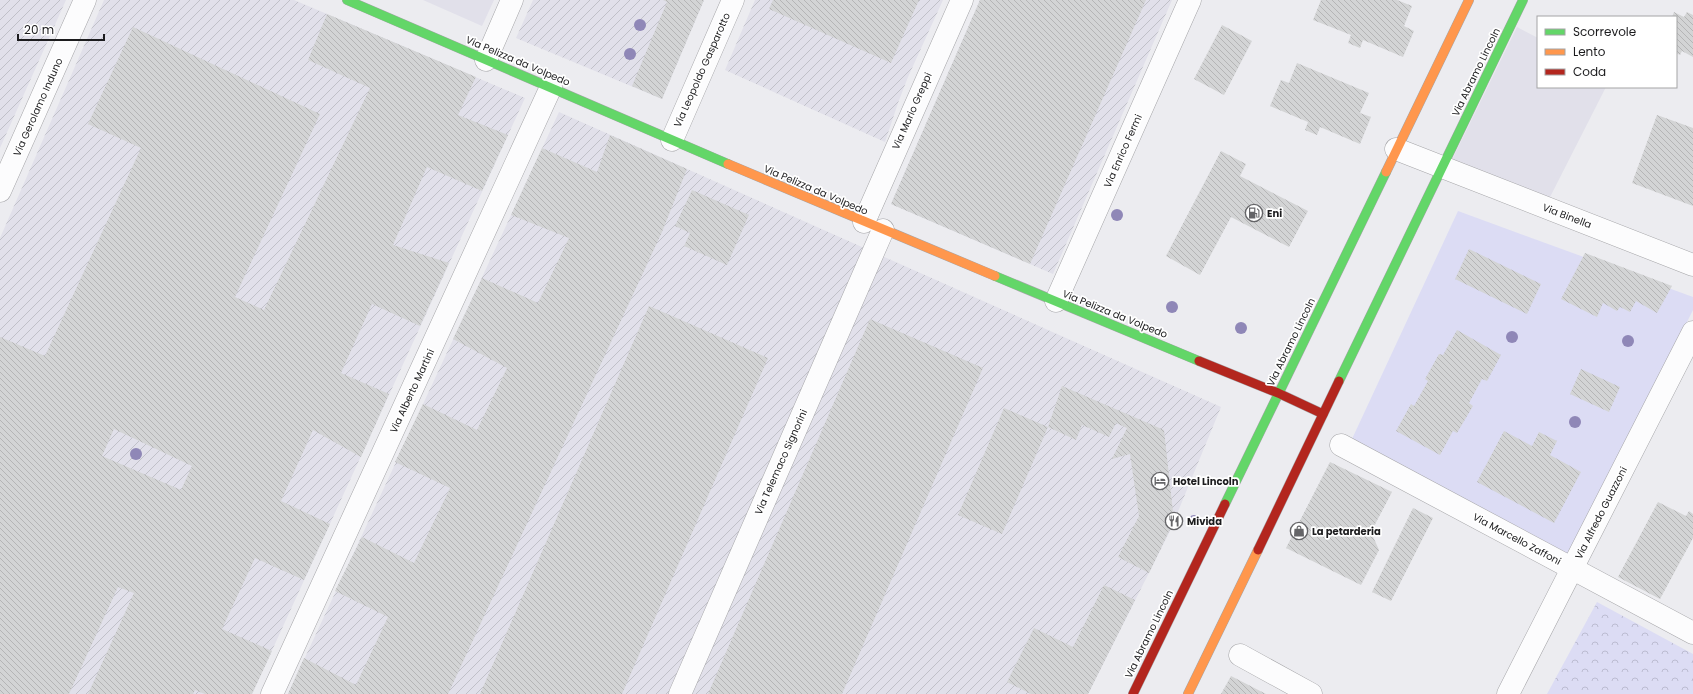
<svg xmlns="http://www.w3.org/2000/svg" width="1693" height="694" font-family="Poppins,sans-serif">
<defs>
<pattern id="industrial-furrows" width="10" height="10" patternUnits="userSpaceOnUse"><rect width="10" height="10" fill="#e1e0ea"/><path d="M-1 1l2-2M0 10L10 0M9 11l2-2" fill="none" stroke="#c0c0c8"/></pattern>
<pattern id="park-crowns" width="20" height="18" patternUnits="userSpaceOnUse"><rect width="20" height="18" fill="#dcdcf4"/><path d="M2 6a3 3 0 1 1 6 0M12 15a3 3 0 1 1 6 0" fill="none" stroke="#bcbcd1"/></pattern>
<pattern id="building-back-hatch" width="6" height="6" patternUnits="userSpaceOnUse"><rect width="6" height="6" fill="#d3d4d5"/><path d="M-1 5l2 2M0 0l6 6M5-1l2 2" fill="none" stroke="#b5b5b6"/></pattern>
</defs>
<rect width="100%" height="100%" fill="#ececf0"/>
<g fill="#e1e0ea">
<polygon points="423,0 494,0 482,26"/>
<polygon points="1517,27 1538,38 1538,87 1606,87 1547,203 1449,166"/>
</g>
<g fill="url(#industrial-furrows)">
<polygon points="0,0 66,0 0,148"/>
<polygon points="104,0 294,0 525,98 252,694 0,694 0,238"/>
<polygon points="533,0 704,0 662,99 516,38"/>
<polygon points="755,0 943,0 908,77 898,103 885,142 725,70"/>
<polygon points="980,0 1172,0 1053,274 891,204"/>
<polygon points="559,112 1221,407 1170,531 1088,694 288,694"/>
</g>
<polygon fill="#dcdcf4" points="1458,211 1693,297 1693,310 1569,557 1352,439"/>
<polygon fill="url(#park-crowns)" points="1597,602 1693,654 1693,694 1547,694"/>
<g fill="url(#building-back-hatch)" fill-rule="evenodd">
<polygon points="663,0 704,0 662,99 632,86 667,2"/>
<polygon points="773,0 919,0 891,63 769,9"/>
<polygon points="980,0 1146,0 1030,264 891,204"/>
<polygon points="1321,0 1397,0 1412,6 1404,26 1414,31 1403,57 1363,40 1360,48 1348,43 1351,35 1313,20"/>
<polygon points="1674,12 1684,17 1687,12 1693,15 1693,57 1682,51 1680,55 1676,53 1676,17 1672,17"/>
<path d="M327,14L476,77L458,115L508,135L482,191L427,167L393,245L449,263L420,326L372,304L341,373L389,394L361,457L313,430L281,501L330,524L304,580L255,558L222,629L272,651L252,694H205L195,690L193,694H88L134,593L118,587L69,694H0V337L45,356L141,148L88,124L133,27L320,114L235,297L264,310L370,88L308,60ZM114,429L192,466L181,490L102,456Z"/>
<polygon points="1222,25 1252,41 1224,95 1194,79"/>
<polygon points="1297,63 1369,93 1360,113 1371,117 1360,144 1320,127 1317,135 1305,130 1308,122 1270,106 1281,80 1289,83"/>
<polygon points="1657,115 1693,128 1693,206 1632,183"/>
<polygon points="610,135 687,169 662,232 448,694 288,694 304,658 356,685 388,617 335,591 362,537 414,563 450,488 395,462 423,404 477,430 507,368 453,339 482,278 538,303 569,238 511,215 542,148 597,172"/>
<polygon points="1221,151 1246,164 1240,176 1308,211 1289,247 1231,217 1200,275 1166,256"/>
<polygon points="692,190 749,215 727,265 684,246 690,233 675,226"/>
<polygon points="1469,249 1541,284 1527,314 1455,279"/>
<polygon points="1585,253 1672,286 1657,313 1636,301 1630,312 1620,307 1617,311 1603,303 1597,317 1561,299"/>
<polygon points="649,306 768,358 622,694 480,694"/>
<polygon points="870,319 983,368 842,694 708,694"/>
<polygon points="1457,330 1501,355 1487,381 1482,379 1469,403 1473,406 1457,433 1453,431 1440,455 1396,431 1411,404 1414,406 1428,381 1425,379 1439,354 1443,355"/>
<polygon points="1581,369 1620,387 1609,412 1570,394"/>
<polygon points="1062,386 1164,430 1174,521 1149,573 1118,557 1139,516 1130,454 1112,459 1127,428 1116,423 1109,437 1082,425 1076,440 1048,427"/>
<polygon points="1004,408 1048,427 1002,534 958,515"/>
<polygon points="1504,431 1532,446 1539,432 1557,441 1550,455 1581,472 1554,523 1477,482"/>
<polygon points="1330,462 1392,492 1371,532 1379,550 1361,585 1286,548"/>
<polygon points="1658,502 1686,516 1689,511 1693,514 1693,538 1660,599 1618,577"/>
<polygon points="1413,508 1433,518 1391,601 1372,592"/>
<polygon points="1104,585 1135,600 1088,694 1031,694 1007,682 1034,628 1073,647"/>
<polygon points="1231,676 1266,694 1221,694"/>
</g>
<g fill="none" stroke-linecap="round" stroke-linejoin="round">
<defs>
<g id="street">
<polyline points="486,60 512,0"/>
<polyline points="672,140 733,0"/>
<polyline points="1396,149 1693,265"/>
<polyline points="0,191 85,0"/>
<polyline points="864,222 962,0"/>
<polyline points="1056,301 1190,0"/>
<polyline points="1341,445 1693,633"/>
<polyline points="1240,655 1311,694"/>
<polyline points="272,694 551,87"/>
<polyline points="680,694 883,230"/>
<polyline points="1508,694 1693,332"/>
</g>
<g id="fast">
<polyline points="347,0 728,164"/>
<polyline points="995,276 1199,361"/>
<polyline points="1339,381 1523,0"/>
<polyline points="1225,504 1386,172"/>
</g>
<g id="slow">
<polyline points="728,164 995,276"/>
<polyline points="1386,172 1469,0"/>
<polyline points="1188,694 1258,550"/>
</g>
<g id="jam">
<polyline points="1199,361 1278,393 1323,414"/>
<polyline points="1258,550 1339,381"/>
<polyline points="1133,694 1225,504"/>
</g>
</defs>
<use href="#street" stroke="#a5a5a8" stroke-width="23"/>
<use href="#fast" stroke="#a5a5a8" stroke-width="10"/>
<use href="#slow" stroke="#a5a5a8" stroke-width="10"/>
<use href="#jam" stroke="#a5a5a8" stroke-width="10"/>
<use href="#street" stroke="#fcfcfd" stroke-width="22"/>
<use href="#fast" stroke="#63d668" stroke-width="9"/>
<use href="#slow" stroke="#ff974d" stroke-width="9"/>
<use href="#jam" stroke="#b3261e" stroke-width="9"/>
</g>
<g fill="#8f87b7">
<circle cx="640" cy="25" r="6"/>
<circle cx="630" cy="54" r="6"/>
<circle cx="1117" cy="215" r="6"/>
<circle cx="1172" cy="307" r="6"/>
<circle cx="1241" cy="328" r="6"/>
<circle cx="1512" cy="337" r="6"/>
<circle cx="1628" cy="341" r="6"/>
<circle cx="1575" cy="422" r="6"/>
<circle cx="136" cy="454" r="6"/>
<circle cx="1194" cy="521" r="6"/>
</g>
<defs>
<symbol id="fuel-ring" viewBox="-11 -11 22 22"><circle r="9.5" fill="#fff" stroke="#656568" stroke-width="1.5"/><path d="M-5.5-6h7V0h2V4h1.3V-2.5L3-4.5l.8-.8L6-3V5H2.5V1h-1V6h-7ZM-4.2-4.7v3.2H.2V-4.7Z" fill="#656568"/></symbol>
<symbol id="hotel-ring" viewBox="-11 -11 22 22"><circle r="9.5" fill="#fff" stroke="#656568" stroke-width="1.5"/><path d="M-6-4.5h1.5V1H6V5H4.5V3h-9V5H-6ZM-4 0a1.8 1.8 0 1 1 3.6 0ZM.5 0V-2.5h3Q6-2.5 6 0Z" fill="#656568"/></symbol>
<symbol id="restaurant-ring" viewBox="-11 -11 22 22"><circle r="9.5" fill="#fff" stroke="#656568" stroke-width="1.5"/><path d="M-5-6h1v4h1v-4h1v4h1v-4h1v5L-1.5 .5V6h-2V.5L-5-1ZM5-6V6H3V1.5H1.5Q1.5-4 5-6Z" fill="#656568"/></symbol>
<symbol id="shop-ring" viewBox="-11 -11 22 22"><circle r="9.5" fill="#fff" stroke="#656568" stroke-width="1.5"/><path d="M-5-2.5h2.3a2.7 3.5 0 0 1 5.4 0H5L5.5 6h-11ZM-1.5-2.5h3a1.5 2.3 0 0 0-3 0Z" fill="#656568"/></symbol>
</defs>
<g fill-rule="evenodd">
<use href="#fuel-ring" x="1244" y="203" width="20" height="20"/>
<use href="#hotel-ring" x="1150" y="471" width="20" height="20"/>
<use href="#restaurant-ring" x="1164" y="511" width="20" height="20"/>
<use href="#shop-ring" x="1289" y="521" width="20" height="20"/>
</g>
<g text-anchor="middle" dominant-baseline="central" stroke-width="3.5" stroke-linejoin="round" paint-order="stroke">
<g font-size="10" fill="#1c1c1e" stroke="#fff">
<text transform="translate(518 61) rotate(23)">Via Pelizza da Volpedo</text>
<text transform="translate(702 70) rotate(-66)">Via Leopoldo Gasparotto</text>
<text transform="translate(1476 72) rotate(-64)">Via Abramo Lincoln</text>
<text transform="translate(38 107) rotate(-66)">Via Gerolamo Induno</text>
<text transform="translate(912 111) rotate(-66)">Via Mario Greppi</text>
<text transform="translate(1123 151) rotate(-66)">Via Enrico Fermi</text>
<text transform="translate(816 190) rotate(23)">Via Pelizza da Volpedo</text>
<text transform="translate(1567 216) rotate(21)">Via Binella</text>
<text transform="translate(1115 314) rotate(22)">Via Pelizza da Volpedo</text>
<text transform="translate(1291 342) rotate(-64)">Via Abramo Lincoln</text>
<text transform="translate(412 391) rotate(-65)">Via Alberto Martini</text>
<text transform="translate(781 462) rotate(-66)">Via Telemaco Signorini</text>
<text transform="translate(1601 513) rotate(-63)">Via Alfredo Guazzoni</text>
<text transform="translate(1517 539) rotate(28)">Via Marcello Zaffoni</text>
<text transform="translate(1149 634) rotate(-64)">Via Abramo Lincoln</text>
</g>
<g font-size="10" font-weight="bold" fill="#1c1c1e" stroke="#fff" text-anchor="start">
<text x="1267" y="213">Eni</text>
<text x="1173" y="481">Hotel Lincoln</text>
<text x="1187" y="521">Mivida</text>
<text x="1312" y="531">La petarderia</text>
</g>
</g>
<rect x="1537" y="16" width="140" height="72" fill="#ffffff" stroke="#a4a4a5"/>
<rect x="1545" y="29" width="20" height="6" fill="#63d668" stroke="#a4a4a5"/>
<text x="1573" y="36" font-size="12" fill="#1c1c1e">Scorrevole</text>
<rect x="1545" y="49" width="20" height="6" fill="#ff974d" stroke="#a4a4a5"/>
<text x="1573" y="56" font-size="12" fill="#1c1c1e">Lento</text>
<rect x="1545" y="69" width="20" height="6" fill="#b3261e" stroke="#a4a4a5"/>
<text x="1573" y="76" font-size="12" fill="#1c1c1e">Coda</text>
<path d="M18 34v6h86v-6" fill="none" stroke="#1c1c1e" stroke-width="2"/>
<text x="24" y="34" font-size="12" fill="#1c1c1e" stroke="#ffffff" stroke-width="3" paint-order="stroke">20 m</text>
</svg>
